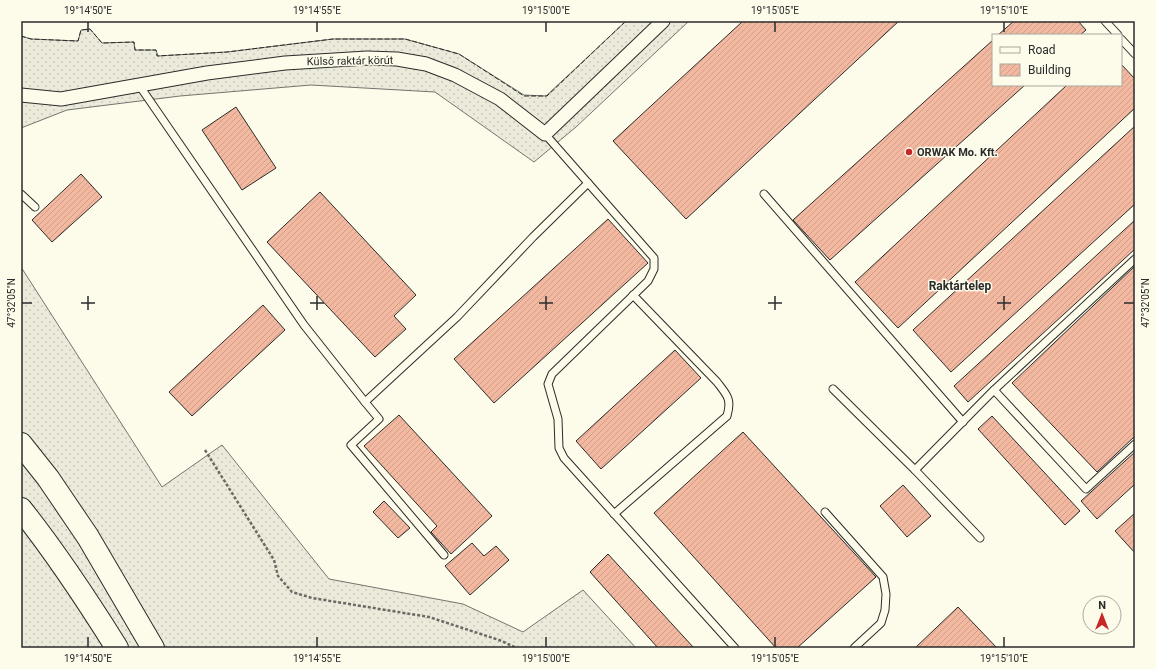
<svg xmlns="http://www.w3.org/2000/svg" width="1156" height="669" font-family="Roboto,sans-serif">
<defs>
<pattern id="grass-dots" width="8" height="8" patternUnits="userSpaceOnUse"><rect width="8" height="8" fill="#ecebdb"/><path d="M2 2h.1M6 6h.1" fill="none" stroke="#cbcabc" stroke-width="1.8" stroke-linecap="round"/></pattern>
<pattern id="building-hatch" width="6" height="6" patternUnits="userSpaceOnUse"><rect width="6" height="6" fill="#f2b8a0"/><path d="M-1 1l2-2M0 6l6-6M5 7l2-2" fill="none" stroke="#d09e8a"/></pattern>
</defs>
<rect width="100%" height="100%" fill="#fdfbea"/>
<g fill="url(#grass-dots)" stroke="#74746e">
<polygon points="626,21 689,21 576,127 534,162 435,92 311,85 180,96 67,110 21,128 21,36 31,39 78,41 81,30 90,29 102,43 134,42 135,50 156,50 158,56 227,52 333,39 405,39 459,54 524,95 546,96"/>
<polygon points="21,267 162,487 222,445 329,579 463,604 523,632 583,590 636,648 21,648"/>
</g>
<g fill="url(#building-hatch)" stroke="#2b2b2b">
<polygon points="743,21 899,21 686,219 613,141"/>
<polygon points="1014,21 1078,21 1086,30 1080,35 998,35"/>
<polygon points="993,40 993,85 1025,85 830,260 793,220"/>
<polygon points="1121,64 1135,79 1135,108 898,328 855,282 1067,85 1121,85"/>
<polygon points="236,107 276,168 242,190 202,130"/>
<polygon points="1135,126 1135,204 951,372 913,330"/>
<polygon points="81,174 102,197 52,242 32,220"/>
<polygon points="320,192 416,295 394,316 406,329 375,357 267,242"/>
<polygon points="608,219 648,263 494,403 454,359"/>
<polygon points="1135,220 1135,249 968,402 954,386"/>
<polygon points="1135,266 1135,436 1097,472 1012,383"/>
<polygon points="263,305 285,330 192,416 169,392"/>
<polygon points="675,350 701,378 601,469 576,441"/>
<polygon points="399,415 492,516 451,554 431,532 437,526 364,446"/>
<polygon points="992,416 1080,511 1065,525 978,429"/>
<polygon points="743,432 876,577 797,648 776,648 654,513"/>
<polygon points="1135,452 1135,484 1097,519 1081,501"/>
<polygon points="903,485 931,516 907,537 880,506"/>
<polygon points="384,501 410,528 398,538 373,512"/>
<polygon points="1135,513 1135,553 1115,531"/>
<polygon points="472,543 484,556 496,546 509,560 470,595 445,566"/>
<polygon points="608,554 694,648 658,648 590,572"/>
<polygon points="958,607 997,648 915,648"/>
</g>
<g fill="none" stroke-linecap="round" stroke-linejoin="round">
<defs>
<g id="service">
<polyline points="1105,21 1118,35"/>
<polyline points="1121,39 1135,54"/>
<polyline points="139,85 304,325 365,402 457,317 533,237 588,183"/>
<polyline points="545,134 654,258 654,269 648,281 552,374 548,384 558,419 559,448 564,458 735,648"/>
<polyline points="21,194 35,207"/>
<polyline points="764,194 963,422"/>
<polyline points="833,389 915,470 994,390 1086,489 1135,444"/>
<polyline points="994,390 1135,259"/>
<polyline points="365,402 379,419 351,445 444,555"/>
<polyline points="915,470 980,538"/>
<polyline points="825,512 883,577 886,594 885,610 881,623 854,648"/>
<path d="M614,514L727,416C732,399 727,395 717,382L633,295"/>
</g>
<polyline id="minor" points="21,95 61,99 207,73 285,63 367,58 397,59 426,64 455,75 500,99 545,134 663,21"/>
<g id="trunk">
<polyline points="21,444 48,478 88,537 153,648"/>
<path d="M21,509C56,553 87,600 117,648"/>
</g>
</defs>
<use href="#service" stroke="#2b2b2b" stroke-width="9"/>
<use href="#minor" stroke="#2b2b2b" stroke-width="15"/>
<use href="#trunk" stroke="#2b2b2b" stroke-width="24"/>
<polyline stroke="#6a6964" stroke-width="2.5" stroke-dasharray="3 2" stroke-linecap="butt" points="205,450 274,560 278,576 292,592 312,598 429,617 499,640 517,648"/>
<use href="#service" stroke="#fdfbea" stroke-width="7"/>
<use href="#minor" stroke="#fdfbea" stroke-width="13"/>
<use href="#trunk" stroke="#fdfbea" stroke-width="22"/>
<polyline stroke="#2b2b2b" stroke-width="1" stroke-dasharray="5 2" stroke-linecap="butt" points="21,36 31,39 78,41 81,30 90,29 102,43 134,42 135,50 156,50 157,56 227,52 333,39 405,39 459,54 524,96 547,96 626,21"/>
</g>
<path fill="none" stroke="#2b2b2b" stroke-width="1.5" d="M88,22V32M317,22V32M546,22V32M775,22V32M1004,22V32M88,296V310M317,296V310M546,296V310M775,296V310M1004,296V310M22,303H32M81,303H95M310,303H324M539,303H553M768,303H782M997,303H1011M1124,303H1134M88,637V647M317,637V647M546,637V647M775,637V647M1004,637V647"/>
<circle fill="#c62828" stroke="#fdfbea" stroke-width="1.5" cx="909" cy="152" r="4"/>
<g text-anchor="middle" dominant-baseline="central" stroke-width="3" stroke-linejoin="round" paint-order="stroke">
<g font-size="11" fill="#2b2b2b" stroke="#fdfbea">
<text transform="translate(350 61) rotate(-1)">Külső raktár körút</text>
</g>
<g font-size="11" font-weight="bold" fill="#2b2b2b" stroke="#fdfbea" text-anchor="start">
<text x="917" y="152">ORWAK Mo. Kft.</text>
</g>
<g font-size="12" font-weight="bold" fill="#2b2b2b" stroke="#fdfbea">
<text x="960" y="286">Raktártelep</text>
</g>
</g>
<rect width="1156" height="669" fill="none" stroke="#fdfbea" stroke-width="44"/>
<rect x="992" y="34" width="130" height="52" fill="#fdfbea" stroke="#a9a89e"/>
<rect x="1000" y="47" width="20" height="6" fill="#fdfbea" stroke="#a9a89e"/>
<text x="1028" y="54" font-size="12" fill="#2b2b2b">Road</text>
<rect x="1000" y="64" width="20" height="12" fill="url(#building-hatch)" stroke="#a9a89e"/>
<text x="1028" y="74" font-size="12" fill="#2b2b2b">Building</text>
<g transform="translate(1102 615)"><circle r="19" fill="#fdfbea" stroke="#a9a89e"/>
<path d="M0-3L7 15L0 10L-7 15Z" fill="#c62828"/>
<text y="-6" font-size="11" font-weight="bold" text-anchor="middle" fill="#2b2b2b">N</text>
</g>
<rect x="22" y="22" width="1112" height="625" fill="none" stroke="#2b2b2b" stroke-width="1.5"/>
<g font-size="10" text-anchor="middle" fill="#2b2b2b">
<text x="88" y="14">19°14'50"E</text>
<text x="317" y="14">19°14'55"E</text>
<text x="546" y="14">19°15'00"E</text>
<text x="775" y="14">19°15'05"E</text>
<text x="1004" y="14">19°15'10"E</text>
<text transform="translate(11 303) rotate(-90)" y="4">47°32'05"N</text>
<text transform="translate(1145 303) rotate(-90)" y="4">47°32'05"N</text>
<text x="88" y="662">19°14'50"E</text>
<text x="317" y="662">19°14'55"E</text>
<text x="546" y="662">19°15'00"E</text>
<text x="775" y="662">19°15'05"E</text>
<text x="1004" y="662">19°15'10"E</text>
</g>
</svg>
